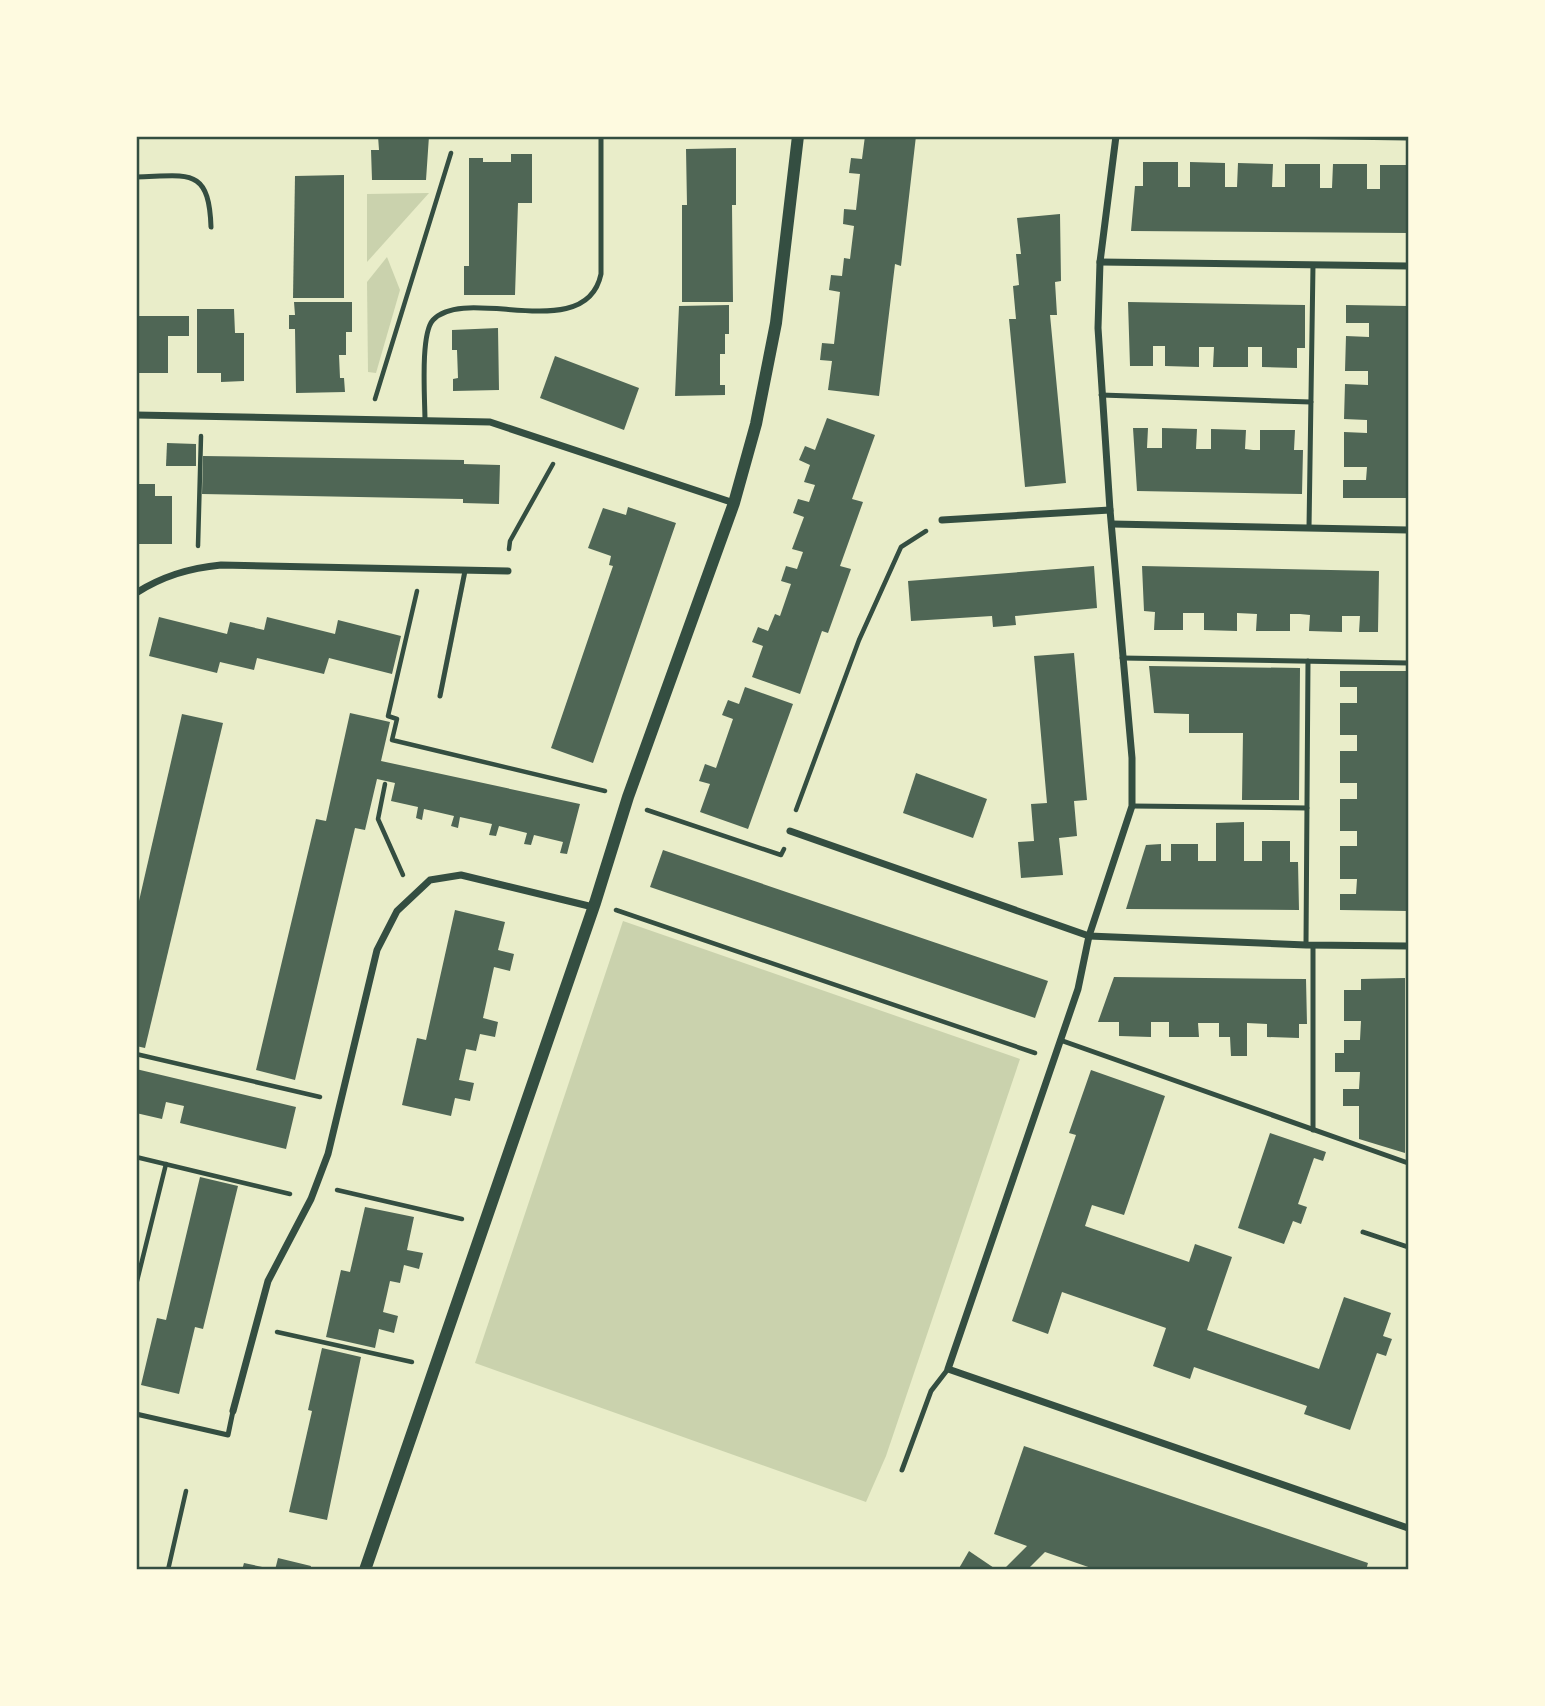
<svg xmlns="http://www.w3.org/2000/svg" width="1545" height="1706" font-family="Georgia,serif">
<rect width="100%" height="100%" fill="#e9edc9"/>
<g fill="#cad2ad">
<polygon points="429,193 367,262 367,194"/>
<polygon points="387,257 400,290 376,373 368,372 367,282"/>
<polygon points="623,921 1020,1059 886,1456 866,1502 475,1363"/>
</g>
<g fill="#4f6655">
<polygon points="378,136 429,136 426,180 372,180 371,150 379,150"/>
<polygon points="865,136 916,136 901,266 895,264 879,396 828,390 832,361 820,360 822,343 834,344 840,292 829,290 831,275 842,276 844,258 850,259 854,226 843,224 844,209 856,210 860,174 849,173 851,158 862,159"/>
<polygon points="736,148 736,205 732,205 733,302 682,302 682,205 687,205 686,149"/>
<polygon points="511,154 532,154 532,203 518,203 515,295 464,295 464,266 469,266 469,158 483,158 483,162 511,162"/>
<polygon points="1143,162 1178,162 1178,187 1190,187 1190,162 1225,163 1225,187 1237,187 1238,163 1273,164 1272,187 1285,187 1285,164 1320,164 1320,188 1332,188 1333,164 1367,164 1367,189 1380,189 1380,165 1408,165 1408,233 1131,231 1135,186 1143,186"/>
<polygon points="344,175 344,298 293,298 295,176"/>
<polygon points="1060,214 1061,281 1055,282 1057,315 1050,315 1066,483 1025,487 1009,319 1016,319 1013,286 1019,285 1016,254 1021,254 1017,218"/>
<polygon points="294,302 352,302 352,332 346,332 346,355 339,355 340,378 344,378 345,392 296,393 295,329 289,329 289,315 295,315"/>
<polygon points="1128,302 1305,305 1305,348 1297,348 1297,368 1262,367 1262,347 1248,347 1248,367 1213,367 1214,347 1199,347 1199,367 1165,366 1165,346 1153,346 1153,366 1130,366"/>
<polygon points="729,305 729,334 725,334 725,354 720,354 720,385 725,385 725,395 675,396 679,306"/>
<polygon points="1346,305 1408,306 1408,498 1343,498 1343,480 1366,480 1367,467 1344,467 1344,432 1367,433 1367,420 1344,419 1345,384 1368,385 1368,371 1345,371 1346,336 1369,337 1369,323 1346,323"/>
<polygon points="197,309 234,309 235,333 244,333 244,381 221,382 221,373 197,373"/>
<polygon points="136,316 189,316 189,336 168,336 168,373 136,373"/>
<polygon points="498,328 499,390 453,391 453,379 458,378 457,350 452,350 452,330"/>
<polygon points="555,356 639,388 624,430 540,398"/>
<polygon points="827,418 875,435 852,499 863,502 840,566 851,569 828,633 822,631 800,694 752,677 763,646 752,642 758,627 768,631 775,614 780,616 791,584 781,581 786,566 797,569 803,552 792,549 804,517 793,513 798,499 809,502 815,485 804,482 810,465 799,460 805,446 815,450"/>
<polygon points="1133,428 1148,428 1147,448 1162,448 1162,428 1197,429 1196,449 1211,449 1211,429 1246,430 1245,449 1253,450 1260,450 1260,430 1295,430 1294,450 1303,450 1302,494 1137,491"/>
<polygon points="167,443 196,444 196,466 166,466"/>
<polygon points="203,456 464,460 464,464 500,465 499,504 463,503 463,499 202,494"/>
<polygon points="136,484 155,484 155,496 172,496 172,544 139,544 136,541"/>
<polygon points="628,507 676,523 593,763 551,748 613,566 609,565 611,556 588,548 603,508 626,515"/>
<polygon points="1094,566 1097,608 1015,616 1016,625 993,627 992,616 911,621 908,581"/>
<polygon points="1142,566 1379,571 1378,632 1359,632 1360,616 1342,616 1342,632 1309,631 1310,615 1300,614 1290,614 1290,631 1256,631 1257,614 1237,613 1237,631 1204,630 1204,613 1183,613 1183,630 1154,630 1155,612 1144,611"/>
<polygon points="159,617 227,634 230,622 264,630 267,617 335,634 338,620 401,636 392,674 329,658 324,674 257,658 254,670 220,662 217,673 149,656"/>
<polygon points="1074,653 1087,800 1074,801 1077,836 1059,838 1063,875 1021,878 1018,842 1034,841 1031,804 1047,803 1034,656"/>
<polygon points="1149,666 1300,668 1299,800 1242,800 1243,733 1189,733 1189,714 1154,713"/>
<polygon points="1340,671 1406,671 1406,698 1408,698 1408,911 1340,910 1340,894 1356,894 1357,879 1340,879 1340,846 1357,846 1357,831 1340,831 1340,799 1357,799 1357,783 1340,783 1340,751 1357,751 1357,735 1340,735 1340,703 1357,703 1357,687 1340,687"/>
<polygon points="745,687 793,704 748,829 700,812 710,784 699,781 705,764 716,768 733,719 722,715 728,700 739,704"/>
<polygon points="350,713 390,722 381,761 580,804 567,854 560,853 563,842 534,835 531,845 524,844 527,833 499,826 496,836 489,835 492,824 460,817 458,828 451,826 454,816 424,809 422,820 416,818 418,807 391,801 395,783 377,779 365,830 355,828 295,1080 256,1070 316,819 326,821"/>
<polygon points="182,714 223,723 145,1048 136,1046 136,914"/>
<polygon points="916,773 987,799 973,838 903,813"/>
<polygon points="1244,822 1244,861 1262,861 1262,841 1290,841 1290,862 1298,862 1299,910 1126,909 1146,845 1161,844 1161,861 1171,861 1171,844 1198,844 1198,861 1216,861 1216,823"/>
<polygon points="663,850 1048,981 1035,1018 650,887"/>
<polygon points="455,910 505,922 498,950 514,954 510,971 494,967 483,1018 498,1022 495,1037 480,1034 476,1051 466,1049 459,1080 474,1083 470,1101 455,1098 451,1116 402,1105 417,1038 426,1040"/>
<polygon points="1114,977 1306,979 1307,1024 1299,1024 1299,1038 1267,1037 1267,1024 1247,1023 1247,1056 1231,1056 1230,1037 1219,1037 1219,1023 1198,1023 1199,1037 1169,1037 1169,1022 1151,1022 1151,1037 1119,1036 1119,1022 1098,1022"/>
<polygon points="1405,978 1405,1153 1359,1139 1359,1106 1343,1106 1343,1089 1359,1089 1360,1072 1335,1072 1335,1053 1344,1053 1344,1040 1360,1040 1361,1021 1344,1021 1344,990 1361,990 1361,979"/>
<polygon points="136,1069 296,1107 286,1149 180,1123 184,1106 166,1102 162,1119 136,1113"/>
<polygon points="1091,1070 1165,1096 1124,1215 1092,1205 1085,1226 1189,1262 1195,1244 1232,1257 1207,1330 1319,1369 1344,1297 1391,1313 1383,1336 1392,1339 1389,1347 1386,1356 1377,1353 1350,1430 1304,1414 1307,1406 1194,1367 1190,1379 1153,1366 1166,1328 1062,1292 1048,1334 1012,1321 1076,1135 1069,1133"/>
<polygon points="1270,1133 1326,1152 1323,1161 1314,1158 1298,1204 1307,1207 1301,1224 1293,1221 1284,1244 1238,1228"/>
<polygon points="200,1177 238,1186 203,1329 195,1327 179,1394 141,1385 157,1318 166,1320"/>
<polygon points="365,1207 414,1217 407,1250 423,1253 419,1269 404,1265 400,1283 390,1281 383,1312 398,1316 394,1333 379,1329 375,1348 326,1337 341,1270 350,1272"/>
<polygon points="322,1348 361,1357 327,1520 289,1512 312,1411 308,1410"/>
<polygon points="1024,1446 1368,1563 1366,1570 1097,1570 1045,1552 1027,1570 1003,1570 1027,1546 994,1534"/>
<polygon points="969,1551 997,1570 958,1570"/>
<polygon points="278,1558 311,1566 310,1570 275,1570"/>
<polygon points="244,1563 267,1568 267,1570 242,1570"/>
</g>
<g fill="none" stroke-linecap="round" stroke-linejoin="round">
<g stroke="#344e41" stroke-width="4.5">
<polyline points="375,399 451,153"/>
<polyline points="198,546 201,436"/>
<polyline points="509,549 510,541 553,464"/>
<polyline points="417,591 388,716 397,719 392,740 605,791"/>
<polyline points="385,784 378,819 403,875"/>
<polyline points="647,810 781,855 784,849"/>
<polyline points="796,810 859,640 901,547 926,531"/>
<polyline points="616,910 1035,1053"/>
<polyline points="136,1054 320,1097"/>
<polyline points="136,1157 290,1194"/>
<polyline points="337,1190 462,1219"/>
<polyline points="136,1285 166,1164"/>
<polyline points="277,1332 412,1362"/>
<polyline points="168,1570 186,1491"/>
</g>
<g stroke="#344e41" stroke-width="5">
<polyline points="1262,136 1408,138"/>
<path d="M136,177C188,176 209,166 211,227"/>
<polyline points="1101,395 1311,402"/>
<path d="M425,421C425,400 420,334 433,320C466,284 586,346 601,274V136"/>
<polyline points="1309,528 1313,265"/>
<polyline points="1122,658 1408,663"/>
<polyline points="440,696 465,571"/>
<polyline points="1132,806 1307,808"/>
<polyline points="1306,945 1308,661"/>
<polyline points="1313,945 1313,1130"/>
<polyline points="1060,1040 1408,1163"/>
<polyline points="1363,1232 1408,1247"/>
<polyline points="136,1414 228,1435 233,1411"/>
<polyline points="902,1470 931,1391 948,1369"/>
</g>
<g stroke="#344e41" stroke-width="7">
<polyline points="1116,136 1100,262 1098,328 1110,510 1132,758 1132,806 1089,936 1078,989 948,1369 1408,1528"/>
<polyline points="1100,262 1408,266"/>
<polyline points="136,415 490,422 734,503"/>
<polyline points="942,520 1110,510"/>
<polyline points="1112,524 1408,530"/>
<path d="M136,593C163,576 189,568 221,565L508,571"/>
<polyline points="790,831 1089,936 1306,945 1408,946"/>
<polyline points="233,1411 268,1281 311,1199 328,1154 377,950 397,911 430,880 461,875 593,907"/>
</g>
<polyline stroke="#344e41" stroke-width="12" points="365,1570 595,903 628,797 734,503 756,424 776,323 798,136"/>
</g>
<rect width="1545" height="1706" fill="none" stroke="#fefae0" stroke-width="276"/>
<rect x="138" y="138" width="1269" height="1430" fill="none" stroke="#344e41" stroke-width="2.5"/>
</svg>
